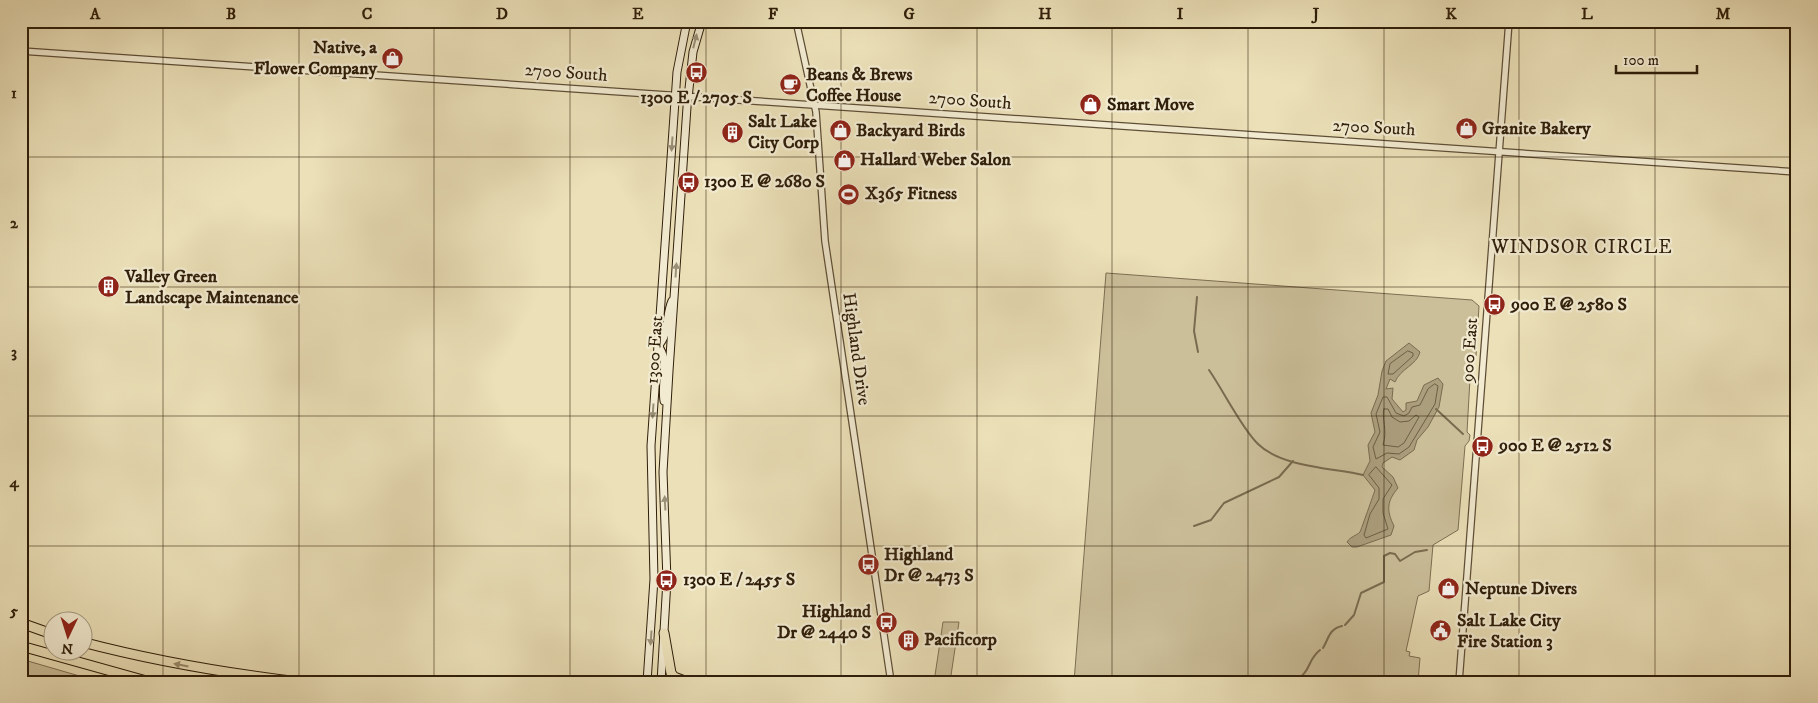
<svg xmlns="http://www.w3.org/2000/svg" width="1818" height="703" font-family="'IM FELL DW Pica',serif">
<rect width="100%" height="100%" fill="#ebe0b8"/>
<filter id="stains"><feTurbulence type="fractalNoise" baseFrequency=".004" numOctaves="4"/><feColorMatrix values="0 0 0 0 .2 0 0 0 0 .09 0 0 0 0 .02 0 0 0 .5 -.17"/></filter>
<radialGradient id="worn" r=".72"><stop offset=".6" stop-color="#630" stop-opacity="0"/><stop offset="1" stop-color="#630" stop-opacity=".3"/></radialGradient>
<g fill="#cbbf9a" stroke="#7d6e52">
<polygon points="1106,273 1472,300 1479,306 1476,356 1471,361 1467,432 1470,435 1469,441 1465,446 1458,530 1433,545 1429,591 1418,596 1406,651 1410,652 1409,656 1420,658 1418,682 1074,682"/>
<polygon points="943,622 959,622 950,682 934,682"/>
<polygon points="21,659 100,682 21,682"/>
</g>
<path fill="#ab9e7d" stroke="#796b4f" d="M1409,343L1420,352C1417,365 1400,369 1395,382L1390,379L1386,389L1393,388L1392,399L1403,412L1406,410V403L1417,401L1424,385L1438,378L1443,384L1439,407L1428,427L1417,440L1414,450L1400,460L1392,457L1383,463L1382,467L1393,477L1398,488C1387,501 1386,510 1394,526L1391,535L1357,547H1352L1347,542C1351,536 1356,536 1360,532C1361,530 1374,493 1375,490L1363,475L1370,461L1368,445L1375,432L1371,413L1378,395L1382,371L1386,361Z"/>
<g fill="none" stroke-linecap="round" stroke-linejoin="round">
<g stroke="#6d5e44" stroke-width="1">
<polygon points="1408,351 1413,353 1413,356 1393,374 1388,374 1390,364"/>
<polygon points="1435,384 1438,386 1435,404 1409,447 1399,454 1387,453 1376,459 1373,447 1380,432 1376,414 1383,397 1387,397 1396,413 1404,416 1409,413 1412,407 1420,405 1428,389"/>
<path d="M1384,409H1388L1392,417L1400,422L1409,421L1416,415L1419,417L1404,443L1398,447L1383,445C1388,430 1381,417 1384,409Z"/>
<polygon points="1376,467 1392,485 1383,499 1383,513 1388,529 1366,538 1364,535 1370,514 1379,499 1379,488 1369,475"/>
</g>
<g stroke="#796b4f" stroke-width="2">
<polyline points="1197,297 1194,331 1198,352"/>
<path d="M1209,370C1223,390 1242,429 1258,444C1281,467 1332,468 1363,475"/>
<polyline points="1436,409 1463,434"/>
<polyline points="1194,526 1211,520 1224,503 1279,477 1293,461"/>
<polyline points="1345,625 1354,615 1361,593 1384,582 1384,556 1390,553 1395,554 1400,561 1415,552 1427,550"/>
<path d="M1323,648C1329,638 1329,629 1342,626"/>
<path d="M1293,682C1313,671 1306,661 1320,650"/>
</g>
<defs>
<g id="tertiary">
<polyline points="796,21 816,112 825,241 891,682"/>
<polyline points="21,51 1797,172"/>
<polyline points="1459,682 1509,21"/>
</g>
<g id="secondary">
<path d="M664,401C661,384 670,359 658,346C670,334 665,316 672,301"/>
<polyline points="647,682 654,579 651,446 677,72 687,21"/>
<polyline points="661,682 667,580 663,472 669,371 687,107 693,52 702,21"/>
</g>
<g id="motorway">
<polyline points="21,623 52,634"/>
<polyline points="664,633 671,673 674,677 687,682"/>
<path d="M82,642C154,661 225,673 299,682"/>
<polyline points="21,646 150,682"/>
</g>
</defs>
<use href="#tertiary" stroke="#5e4e36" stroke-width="8"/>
<use href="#secondary" stroke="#2f1e0a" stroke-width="9"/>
<use href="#motorway" stroke="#2f1e0a" stroke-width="11"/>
<use href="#tertiary" stroke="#f2ebd1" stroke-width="5.5"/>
<use href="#secondary" stroke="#f2ebd1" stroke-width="7"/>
<use href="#motorway" stroke="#ebe0b8" stroke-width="9"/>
</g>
<defs><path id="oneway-solid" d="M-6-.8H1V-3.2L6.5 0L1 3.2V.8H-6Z" transform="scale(1.25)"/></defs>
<g fill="#9a8f77">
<use href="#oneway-solid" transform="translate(695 41) rotate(-76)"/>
<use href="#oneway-solid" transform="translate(672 144) rotate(94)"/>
<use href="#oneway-solid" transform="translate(676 270) rotate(-86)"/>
<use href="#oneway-solid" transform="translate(653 411) rotate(94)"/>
<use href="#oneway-solid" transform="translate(665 503) rotate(-93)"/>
<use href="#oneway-solid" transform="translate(651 638) rotate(94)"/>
</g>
<use fill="#96896a" href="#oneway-solid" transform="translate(181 665) rotate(-169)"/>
<path fill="none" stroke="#2f1e0a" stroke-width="1" stroke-opacity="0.55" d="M163,21V682M299,21V682M434,21V682M570,21V682M706,21V682M841,21V682M977,21V682M1112,21V682M1248,21V682M1384,21V682M1519,21V682M1655,21V682M21,157H1797M21,287H1797M21,416H1797M21,546H1797"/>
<defs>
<symbol id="shop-disc" viewBox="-11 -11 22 22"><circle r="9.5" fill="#8f2418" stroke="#f2ebd1"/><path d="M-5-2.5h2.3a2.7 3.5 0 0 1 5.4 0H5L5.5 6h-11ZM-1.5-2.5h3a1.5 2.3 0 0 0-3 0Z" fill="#fff"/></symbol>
<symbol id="bus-disc" viewBox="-11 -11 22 22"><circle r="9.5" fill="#8f2418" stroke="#f2ebd1"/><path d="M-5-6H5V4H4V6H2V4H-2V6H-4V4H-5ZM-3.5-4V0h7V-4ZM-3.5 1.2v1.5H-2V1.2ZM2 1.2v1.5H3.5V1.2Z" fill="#fff"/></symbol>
<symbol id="cafe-disc" viewBox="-11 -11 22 22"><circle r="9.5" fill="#8f2418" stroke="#f2ebd1"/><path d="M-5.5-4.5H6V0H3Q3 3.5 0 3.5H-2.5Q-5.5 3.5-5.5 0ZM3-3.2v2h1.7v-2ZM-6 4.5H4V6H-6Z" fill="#fff"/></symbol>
<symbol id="building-disc" viewBox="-11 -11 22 22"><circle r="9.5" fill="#8f2418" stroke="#f2ebd1"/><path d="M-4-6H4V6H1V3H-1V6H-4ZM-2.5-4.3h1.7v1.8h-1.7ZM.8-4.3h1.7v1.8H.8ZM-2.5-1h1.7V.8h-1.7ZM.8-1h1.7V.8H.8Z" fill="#fff"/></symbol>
<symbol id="stadium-disc" viewBox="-11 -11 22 22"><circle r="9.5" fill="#8f2418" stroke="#f2ebd1"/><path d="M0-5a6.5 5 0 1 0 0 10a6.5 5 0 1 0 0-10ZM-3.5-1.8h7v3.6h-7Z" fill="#fff"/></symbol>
<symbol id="civic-disc" viewBox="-11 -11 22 22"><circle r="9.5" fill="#8f2418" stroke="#f2ebd1"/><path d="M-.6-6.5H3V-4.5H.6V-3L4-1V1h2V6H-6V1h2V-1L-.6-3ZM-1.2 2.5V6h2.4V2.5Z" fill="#fff"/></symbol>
</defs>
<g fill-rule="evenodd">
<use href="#shop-disc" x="380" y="46" width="25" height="25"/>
<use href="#bus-disc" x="684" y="60" width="25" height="25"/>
<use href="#cafe-disc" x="778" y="72" width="25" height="25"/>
<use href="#shop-disc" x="1078" y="92" width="25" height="25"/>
<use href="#shop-disc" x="1454" y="116" width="25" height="25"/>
<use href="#shop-disc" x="828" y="118" width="25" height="25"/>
<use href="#building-disc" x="720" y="120" width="25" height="25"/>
<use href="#shop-disc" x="832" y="148" width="25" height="25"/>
<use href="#bus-disc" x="676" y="170" width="25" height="25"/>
<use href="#stadium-disc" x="836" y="182" width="25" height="25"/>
<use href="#building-disc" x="96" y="274" width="25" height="25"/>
<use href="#bus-disc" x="1482" y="292" width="25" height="25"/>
<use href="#bus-disc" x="1470" y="434" width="25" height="25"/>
<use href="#bus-disc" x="856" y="552" width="25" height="25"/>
<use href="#bus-disc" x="654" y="568" width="25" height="25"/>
<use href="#shop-disc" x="1436" y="576" width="25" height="25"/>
<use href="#bus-disc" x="874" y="610" width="25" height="25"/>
<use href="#civic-disc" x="1428" y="618" width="25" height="25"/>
<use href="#building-disc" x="896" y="628" width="25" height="25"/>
</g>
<g text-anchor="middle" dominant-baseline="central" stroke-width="4.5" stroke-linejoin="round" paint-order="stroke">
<g font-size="18" font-weight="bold" fill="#2f1e0a" stroke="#f2ebd1" text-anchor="start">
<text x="377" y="48" text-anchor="end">Native, a<tspan x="377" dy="21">Flower Company</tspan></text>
<text x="806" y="75">Beans &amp; Brews<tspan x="806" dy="21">Coffee House</tspan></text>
<text x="696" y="98" text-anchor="middle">1300 E / 2705 S</text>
<text x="1107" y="105">Smart Move</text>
<text x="748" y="122">Salt Lake<tspan x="748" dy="21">City Corp</tspan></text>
<text x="1482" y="129">Granite Bakery</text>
<text x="856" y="131">Backyard Birds</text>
<text x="860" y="160">Hallard Weber Salon</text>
<text x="704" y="182">1300 E @ 2680 S</text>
<text x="865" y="194">X365 Fitness</text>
<text x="125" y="277">Valley Green<tspan x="125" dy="21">Landscape Maintenance</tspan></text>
<text x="1511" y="305">900 E @ 2580 S</text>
<text x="1499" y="446">900 E @ 2512 S</text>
<text x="884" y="555">Highland<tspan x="884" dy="21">Dr @ 2473 S</tspan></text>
<text x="683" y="580">1300 E / 2455 S</text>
<text x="1465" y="589">Neptune Divers</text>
<text x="871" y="612" text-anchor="end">Highland<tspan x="871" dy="21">Dr @ 2440 S</tspan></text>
<text x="1457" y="621">Salt Lake City<tspan x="1457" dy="21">Fire Station 3</tspan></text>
<text x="924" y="640">Pacificorp</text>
</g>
<g font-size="18" fill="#2f1e0a" stroke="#f2ebd1">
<text transform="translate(566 73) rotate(4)">2700 South</text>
<text transform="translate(970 101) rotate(4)">2700 South</text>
<text transform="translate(1374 128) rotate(3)">2700 South</text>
<text transform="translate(856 349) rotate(82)">Highland Drive</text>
<text transform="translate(655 350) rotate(-86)">1300 East</text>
<text transform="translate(1470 350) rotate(-86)">900 East</text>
</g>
<g font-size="19" letter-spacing="1" fill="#2f1e0a" stroke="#f2ebd1">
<text x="1582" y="247">WINDSOR CIRCLE</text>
</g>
</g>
<rect width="1818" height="703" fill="none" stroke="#ebe0b8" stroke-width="55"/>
<g transform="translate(68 636) rotate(184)"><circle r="24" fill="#f2ebd1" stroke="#a49981"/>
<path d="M0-4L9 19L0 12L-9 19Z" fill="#8f2418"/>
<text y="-8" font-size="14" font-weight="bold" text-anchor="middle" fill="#2f1e0a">N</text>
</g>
<path d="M1616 65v8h81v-8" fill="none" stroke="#2f1e0a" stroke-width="2.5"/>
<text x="1623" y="65" font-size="15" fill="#2f1e0a" stroke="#f2ebd1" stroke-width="4" paint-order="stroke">100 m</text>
<rect x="28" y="28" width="1762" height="648" fill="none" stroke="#2f1e0a" stroke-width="2"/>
<g font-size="16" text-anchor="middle" font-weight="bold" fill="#2f1e0a">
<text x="95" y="19">A</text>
<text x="231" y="19">B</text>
<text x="367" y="19">C</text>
<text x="502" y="19">D</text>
<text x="638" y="19">E</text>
<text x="773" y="19">F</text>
<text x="909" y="19">G</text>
<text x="1045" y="19">H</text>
<text x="1180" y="19">I</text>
<text x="1316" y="19">J</text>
<text x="1451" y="19">K</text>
<text x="1587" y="19">L</text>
<text x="1723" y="19">M</text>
<text x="14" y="98">1</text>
<text x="14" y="228">2</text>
<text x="14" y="357">3</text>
<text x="14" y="487">4</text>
<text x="14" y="616">5</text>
</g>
<rect width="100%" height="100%" filter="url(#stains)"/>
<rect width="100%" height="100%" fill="url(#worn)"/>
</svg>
